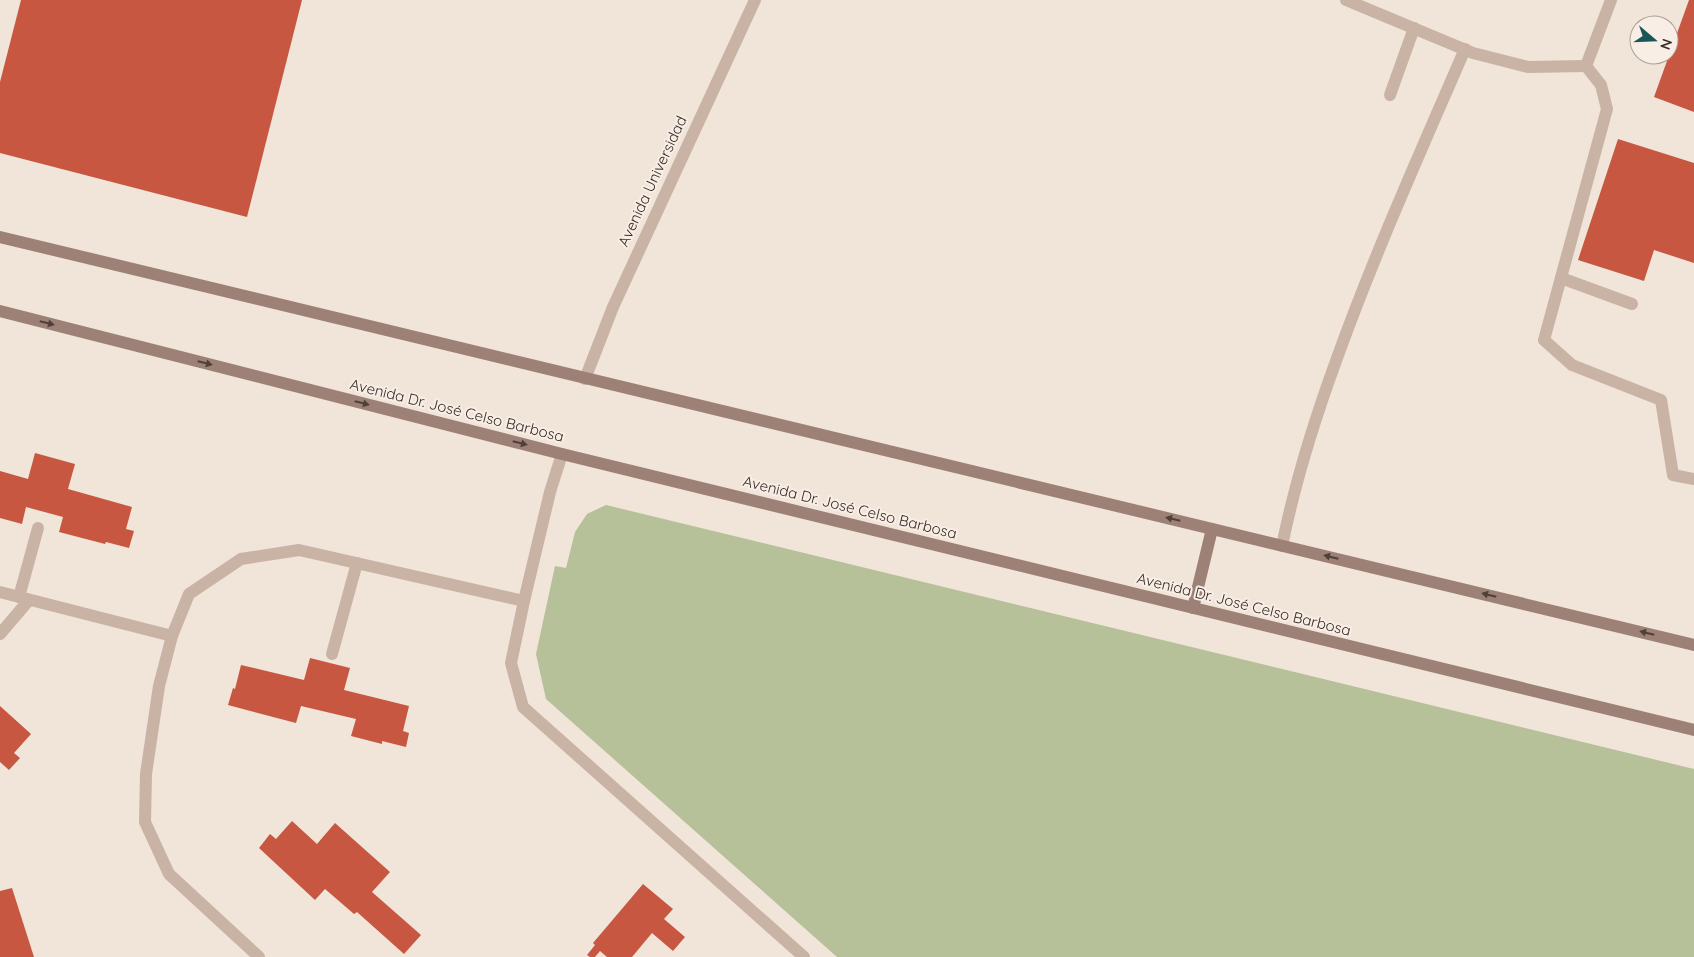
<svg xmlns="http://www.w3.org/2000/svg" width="1694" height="957" font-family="Quicksand,sans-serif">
<rect width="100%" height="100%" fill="#f1e4d9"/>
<polygon fill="#b6c099" points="606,505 1694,769 1694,957 837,957 546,699 536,654 555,566 566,568 575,532 587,514"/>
<g fill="#c75741">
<polygon points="21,0 302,0 247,217 0,153 0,82"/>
<polygon points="1689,0 1694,0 1694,112 1654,97"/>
<polygon points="1618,139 1694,163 1694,263 1654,250 1644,281 1578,260"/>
<polygon points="35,453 75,464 68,489 132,507 126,529 134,531 129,548 106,542 105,544 59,532 63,517 26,507 22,524 0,518 0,471 28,479"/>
<polygon points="310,658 350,668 344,690 409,706 403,731 409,733 406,747 382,741 382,744 351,736 356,719 301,706 296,723 228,705 233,688 235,689 241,665 304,680"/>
<polygon points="0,706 31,734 14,753 20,758 9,770 0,762"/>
<polygon points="292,821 317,844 335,823 390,872 372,892 421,935 404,954 357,912 354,914 325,889 315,900 259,848 270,834 276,839"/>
<polygon points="643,884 673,909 664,919 685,937 673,951 652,933 632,957 607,957 600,951 595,957 590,957 587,955 595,945 593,943"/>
<polygon points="12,888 34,957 0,957 0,891"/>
</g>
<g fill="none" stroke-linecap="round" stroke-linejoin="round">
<g stroke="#c9b3a5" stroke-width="12">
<polyline points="1611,0 1586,66 1601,85 1607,109 1544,340 1572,365 1661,400 1673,475 1694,479"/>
<polyline points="1390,95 1414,28"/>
<polyline points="1561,278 1632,304"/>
<path d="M1282,546C1295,482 1314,421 1336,361C1374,255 1420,153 1465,49"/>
<polyline points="0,592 172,636"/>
<polyline points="19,597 38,528"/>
<polyline points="0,634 29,600"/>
<polyline points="332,654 357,563"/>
</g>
<g stroke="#c9b3a5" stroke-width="12">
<polyline points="1346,0 1473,53 1528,67 1586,66"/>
<polyline points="585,379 613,307 755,0"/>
<polyline points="562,454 550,492 524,601 511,663 523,707 804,957"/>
<polyline points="259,957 169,874 145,822 146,774 159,686 172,636 189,594 241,559 299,550 524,601"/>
</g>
<g stroke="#9d8176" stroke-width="12">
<polyline points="0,237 1694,645"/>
<polyline points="0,311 562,454 1694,730"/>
<polyline points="1193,608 1212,529"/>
</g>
</g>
<defs><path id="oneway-solid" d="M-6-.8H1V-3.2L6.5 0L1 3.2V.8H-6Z" transform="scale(1.25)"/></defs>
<g fill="#4f403a">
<use href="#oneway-solid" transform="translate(47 323) rotate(14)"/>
<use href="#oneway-solid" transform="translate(205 363) rotate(14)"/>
<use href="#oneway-solid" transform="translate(362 403) rotate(14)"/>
<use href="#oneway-solid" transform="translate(520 443) rotate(14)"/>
<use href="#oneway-solid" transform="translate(1173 519) rotate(-167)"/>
<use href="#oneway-solid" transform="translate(1331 557) rotate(-166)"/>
<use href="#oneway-solid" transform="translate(1489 595) rotate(-166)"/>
<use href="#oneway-solid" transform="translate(1647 633) rotate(-166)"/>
</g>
<g text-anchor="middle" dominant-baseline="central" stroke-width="4" stroke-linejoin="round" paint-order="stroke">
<g font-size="15" fill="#352a26" stroke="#f9eee5">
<text transform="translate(652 181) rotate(-65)">Avenida Universidad</text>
<text transform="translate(457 410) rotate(14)">Avenida Dr. José Celso Barbosa</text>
<text transform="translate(850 507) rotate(14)">Avenida Dr. José Celso Barbosa</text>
<text transform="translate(1244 604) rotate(14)">Avenida Dr. José Celso Barbosa</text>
</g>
</g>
<g transform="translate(1654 40) rotate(109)"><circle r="24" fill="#f9eee5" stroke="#aba099"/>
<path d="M0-4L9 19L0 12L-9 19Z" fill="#1b5656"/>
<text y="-8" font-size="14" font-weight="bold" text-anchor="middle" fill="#352a26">N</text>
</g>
</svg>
